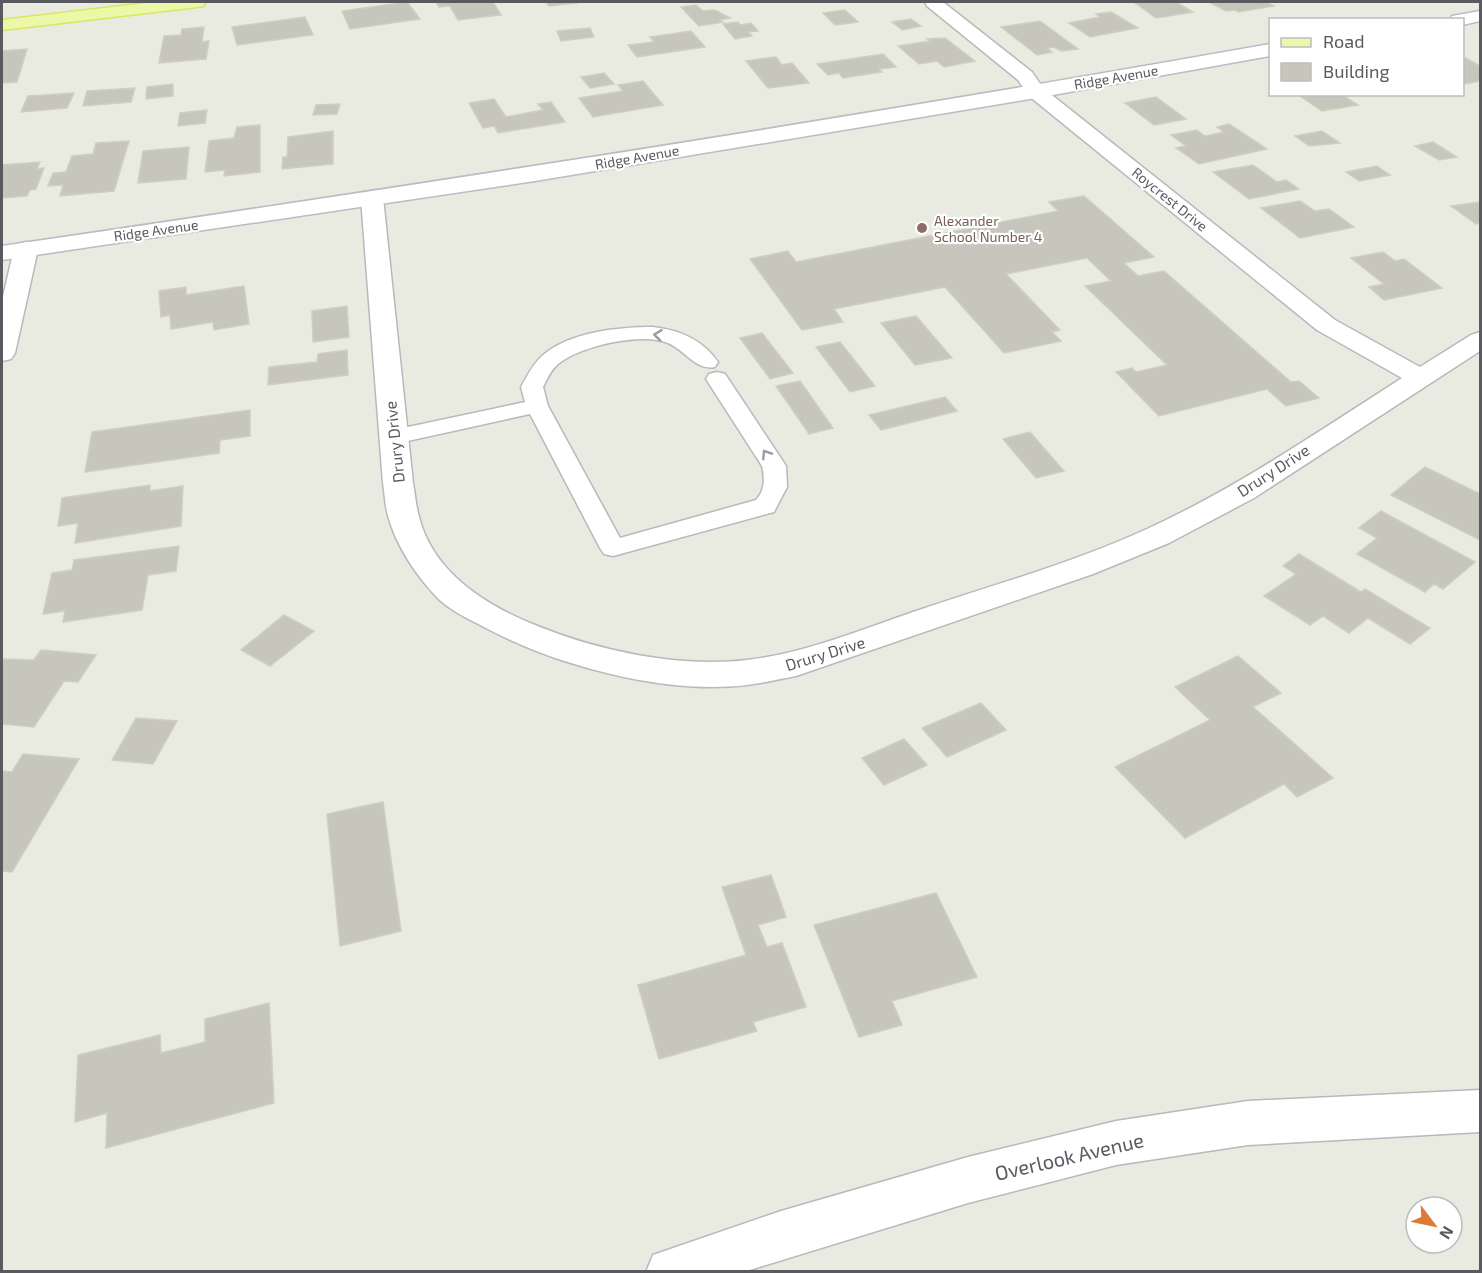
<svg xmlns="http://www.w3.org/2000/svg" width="1482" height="1273" font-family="'Exo 2',sans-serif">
<rect width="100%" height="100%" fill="#e9ebe0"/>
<g fill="#c6c6bc" stroke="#cecfbf" stroke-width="1.5">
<polygon points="407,2 420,19 350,29 342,11"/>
<polygon points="436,2 493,2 501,15 458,20 450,6 439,7"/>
<polygon points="546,2 574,2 576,3 549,6"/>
<polygon points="1134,2 1176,2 1193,12 1156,18"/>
<polygon points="1209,2 1266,2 1274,6 1238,12 1235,10 1226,11"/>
<polygon points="696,5 703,11 715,10 730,18 720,20 723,22 699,26 681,7"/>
<polygon points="845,10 858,22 835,25 823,13"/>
<polygon points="1111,12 1138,28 1090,37 1069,23 1100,17 1096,14"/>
<polygon points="305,17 313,35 237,45 232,27"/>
<polygon points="911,19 921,26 902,30 892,22"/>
<polygon points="1040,21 1078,49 1061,51 1054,47 1047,48 1052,52 1037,55 1001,27"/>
<polygon points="738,22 740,25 751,23 758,31 748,32 752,36 735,39 723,24"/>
<polygon points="204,27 202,42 209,41 206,59 159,63 164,36 181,35 182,29"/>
<polygon points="590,28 594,37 561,41 557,31"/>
<polygon points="691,31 705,47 637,57 628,45 654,42 650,37"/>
<polygon points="945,38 975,61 944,67 937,61 919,64 898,46 930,41 927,39"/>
<polygon points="27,49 17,82 2,83 2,51"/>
<polygon points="883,54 896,67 879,69 882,72 843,78 839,73 828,75 817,64"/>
<polygon points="1462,56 1480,66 1480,81 1462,84"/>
<polygon points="776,57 782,65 792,63 809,83 768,88 746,61"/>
<polygon points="604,73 614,84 590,88 581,77"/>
<polygon points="643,81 663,105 593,117 579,98 623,91 618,85"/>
<polygon points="173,84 173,96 146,99 147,87"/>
<polygon points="135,88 131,102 83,106 87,91"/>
<polygon points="74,93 67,108 21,112 28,96"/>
<polygon points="1297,94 1341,94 1358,105 1322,111"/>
<polygon points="1156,97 1186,119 1154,125 1125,103"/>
<polygon points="494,99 506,117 543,110 538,104 551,102 565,122 498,133 494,126 483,128 469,103"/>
<polygon points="340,104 337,114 313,115 316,105"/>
<polygon points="207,110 205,123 178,126 180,113"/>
<polygon points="1229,124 1267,149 1199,164 1176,148 1186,146 1171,135 1197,130 1205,136 1224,132 1217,127"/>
<polygon points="260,125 260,172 224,176 225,170 205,172 209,141 234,138 237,127"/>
<polygon points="333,131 333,164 282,169 283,157 287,157 288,137"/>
<polygon points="1322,131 1340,143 1309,146 1295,136"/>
<polygon points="129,141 114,191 60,196 63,185 48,186 53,173 66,172 72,156 93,154 96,143"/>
<polygon points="1433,142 1457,157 1439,160 1415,146"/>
<polygon points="189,147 186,179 138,183 143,151"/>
<polygon points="40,162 37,169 44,168 36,189 30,190 27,196 2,198 2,165"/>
<polygon points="1253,165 1277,182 1286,180 1299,189 1249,199 1213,172"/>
<polygon points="1377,166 1390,175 1359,181 1346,172"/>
<polygon points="1084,196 1154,257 1124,263 1138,276 1164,271 1291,382 1299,381 1319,398 1286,406 1267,389 1159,416 1116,372 1132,368 1136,372 1167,365 1085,286 1111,281 1087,258 1006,274 1060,330 1052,332 1061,341 1004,353 945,287 834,309 843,322 802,330 750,259 788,251 796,262 1058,211 1049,202"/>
<polygon points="1300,201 1315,211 1329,209 1354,227 1300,238 1261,208"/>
<polygon points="1480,202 1480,223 1476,224 1451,206"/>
<polygon points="1383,252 1395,261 1404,259 1442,288 1384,300 1369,287 1384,284 1351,258"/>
<polygon points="244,286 249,324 214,330 213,322 171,329 170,315 161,317 159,291 186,287 186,295"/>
<polygon points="347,306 349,337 313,342 312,311"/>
<polygon points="916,316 952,358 915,365 881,323"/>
<polygon points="762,333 793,373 770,379 740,338"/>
<polygon points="840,342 875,386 850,392 816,347"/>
<polygon points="347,350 348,375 268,385 269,367 317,362 318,354"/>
<polygon points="800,381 833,428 809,434 776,386"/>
<polygon points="945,397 957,411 881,430 869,415"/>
<polygon points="250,410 250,436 220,440 219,453 85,472 92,432"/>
<polygon points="1030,432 1064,471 1036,478 1003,439"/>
<polygon points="1425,467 1480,494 1480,540 1391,495"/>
<polygon points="150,485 150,491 183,486 181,526 75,543 78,523 58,526 62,498"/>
<polygon points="1381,511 1475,562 1443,589 1434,584 1425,592 1357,554 1377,538 1359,528"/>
<polygon points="179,546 176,571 148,575 142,610 63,622 65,611 43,614 52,573 72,570 74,560"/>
<polygon points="1299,554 1361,592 1365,589 1430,628 1410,644 1368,618 1349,633 1323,616 1310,625 1264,596 1296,574 1283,566"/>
<polygon points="284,615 314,631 270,666 241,650"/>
<polygon points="41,650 96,655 78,682 64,681 34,727 2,724 2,659 34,660"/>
<polygon points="1238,656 1281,693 1253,707 1333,778 1297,797 1284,784 1185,838 1115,767 1210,720 1175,687"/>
<polygon points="981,703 1006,730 947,757 922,728"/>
<polygon points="136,718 177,721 153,764 112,760"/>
<polygon points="904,739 927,765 884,785 862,758"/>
<polygon points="23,754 79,759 12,872 2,871 2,771 12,772"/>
<polygon points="383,802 401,931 340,946 327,814"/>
<polygon points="771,875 786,917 758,925 767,947 782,943 806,1007 753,1022 757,1031 659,1059 638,985 746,955 722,887"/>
<polygon points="936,893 977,977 892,1001 902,1025 859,1037 814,925"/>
<polygon points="269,1003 274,1103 106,1148 107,1113 75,1122 78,1055 160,1035 161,1053 205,1042 205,1019"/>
</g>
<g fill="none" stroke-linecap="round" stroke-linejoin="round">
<defs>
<path id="lane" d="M653,327C679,330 702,339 718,362L715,367C696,371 685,350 668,343C641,332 581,346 558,364C551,370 547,379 543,387L548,406L620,538L756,500C765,490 765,479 762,466L706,379L709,374L717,372L725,374L786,466L787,487L774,512L613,556L604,554L600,548L530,414L394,444L386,442L382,437L386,432L394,430L525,402L521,387C527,376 533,364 542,356C569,332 618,327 653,327Z"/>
<g id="street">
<path d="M925,2H943L1032,72L1043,88L1335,320L1420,367L1471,335L1480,332V351L1254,498L1169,543L1093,574L796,676C780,679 763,683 747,685C667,695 557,666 486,628C469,619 446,609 433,593C415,573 397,546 389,519C385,508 385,495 383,483L361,198L364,193L372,191L380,193L383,198L413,483C415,494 416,506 419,517C433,572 485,605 535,625C598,651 679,668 747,660C807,653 865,628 922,609C997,584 1075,562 1147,529C1237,488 1319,431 1402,378L1317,330L1029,96L1018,80L927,6Z"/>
<polygon points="26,242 34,244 38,249 15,353 11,359 2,361 2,301 14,249 18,244"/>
<polygon points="1480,1090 1480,1132 1248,1145 1116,1165 968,1203 743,1272 646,1272 653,1255 781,1211 968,1157 1116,1121 1248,1101"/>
</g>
<g id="secondary">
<polygon points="1480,11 1480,21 1462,25 1462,20 1449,20 1452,16"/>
<path d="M1270,44V56L1036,98L535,181L2,260V246C426,184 849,119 1270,44Z"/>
</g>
<polygon id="primary" points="156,2 206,2 203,6 197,7 2,30 2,20"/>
</defs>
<use href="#lane" stroke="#b8b8be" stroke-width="3"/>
<use href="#street" stroke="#b8b8be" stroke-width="3"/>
<use href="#secondary" stroke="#bbbbc3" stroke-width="3"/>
<use href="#primary" stroke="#dde65e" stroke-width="3"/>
<use href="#lane" fill="#fff" fill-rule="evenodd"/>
<use href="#street" fill="#fff" fill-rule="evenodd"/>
<use href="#secondary" fill="#fff" fill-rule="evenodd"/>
<use href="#primary" fill="#eaf8a7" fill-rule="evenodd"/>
</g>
<defs><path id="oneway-chevron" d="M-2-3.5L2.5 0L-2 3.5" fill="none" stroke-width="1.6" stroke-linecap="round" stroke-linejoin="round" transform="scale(1.5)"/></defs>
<g stroke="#9b9ba0">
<use href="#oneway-chevron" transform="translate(658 335) rotate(-173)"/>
<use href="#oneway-chevron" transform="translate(766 454) rotate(-123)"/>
</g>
<circle fill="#8d6e63" stroke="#fff" stroke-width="2" cx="922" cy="228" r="6"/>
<g text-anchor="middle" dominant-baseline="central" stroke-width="4.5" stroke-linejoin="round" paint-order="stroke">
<g font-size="14" fill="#595960" stroke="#fff">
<text transform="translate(1116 77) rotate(-10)">Ridge Avenue</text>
<text transform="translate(637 157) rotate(-10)">Ridge Avenue</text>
<text transform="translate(1170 199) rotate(39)">Roycrest Drive</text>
<text transform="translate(156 230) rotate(-8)">Ridge Avenue</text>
</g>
<g font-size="14" fill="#785e54" stroke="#fff" text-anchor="start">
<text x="934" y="220">Alexander<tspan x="934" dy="16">School Number 4</tspan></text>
</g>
<g font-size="16" fill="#595960" stroke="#fff">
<text transform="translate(394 442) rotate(-96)">Drury Drive</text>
<text transform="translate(1273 470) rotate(-33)">Drury Drive</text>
<text transform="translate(825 653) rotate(-17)">Drury Drive</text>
</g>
<g font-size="20" fill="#595960" stroke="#fff">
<text transform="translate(1069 1156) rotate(-13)">Overlook Avenue</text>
</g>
</g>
<rect width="1482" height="1273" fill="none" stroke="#595960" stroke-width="6"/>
<rect x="1269" y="18" width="195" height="78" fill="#ffffff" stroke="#bdbdbf" stroke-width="1.5"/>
<rect x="1281" y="38" width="30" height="9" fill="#eaf8a7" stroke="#bdbdbf" stroke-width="1.5"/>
<text x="1323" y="48" font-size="18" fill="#595960">Road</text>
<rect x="1281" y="63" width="30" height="18" fill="#c6c6bc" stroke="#bdbdbf" stroke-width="1.5"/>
<text x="1323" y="78" font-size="18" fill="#595960">Building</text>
<g transform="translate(1434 1225) rotate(122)"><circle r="28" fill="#ffffff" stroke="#bdbdbf" stroke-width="1.5"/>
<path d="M0-4.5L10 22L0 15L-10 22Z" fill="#db7b36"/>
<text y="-9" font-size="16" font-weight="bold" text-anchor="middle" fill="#595960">N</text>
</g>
</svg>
